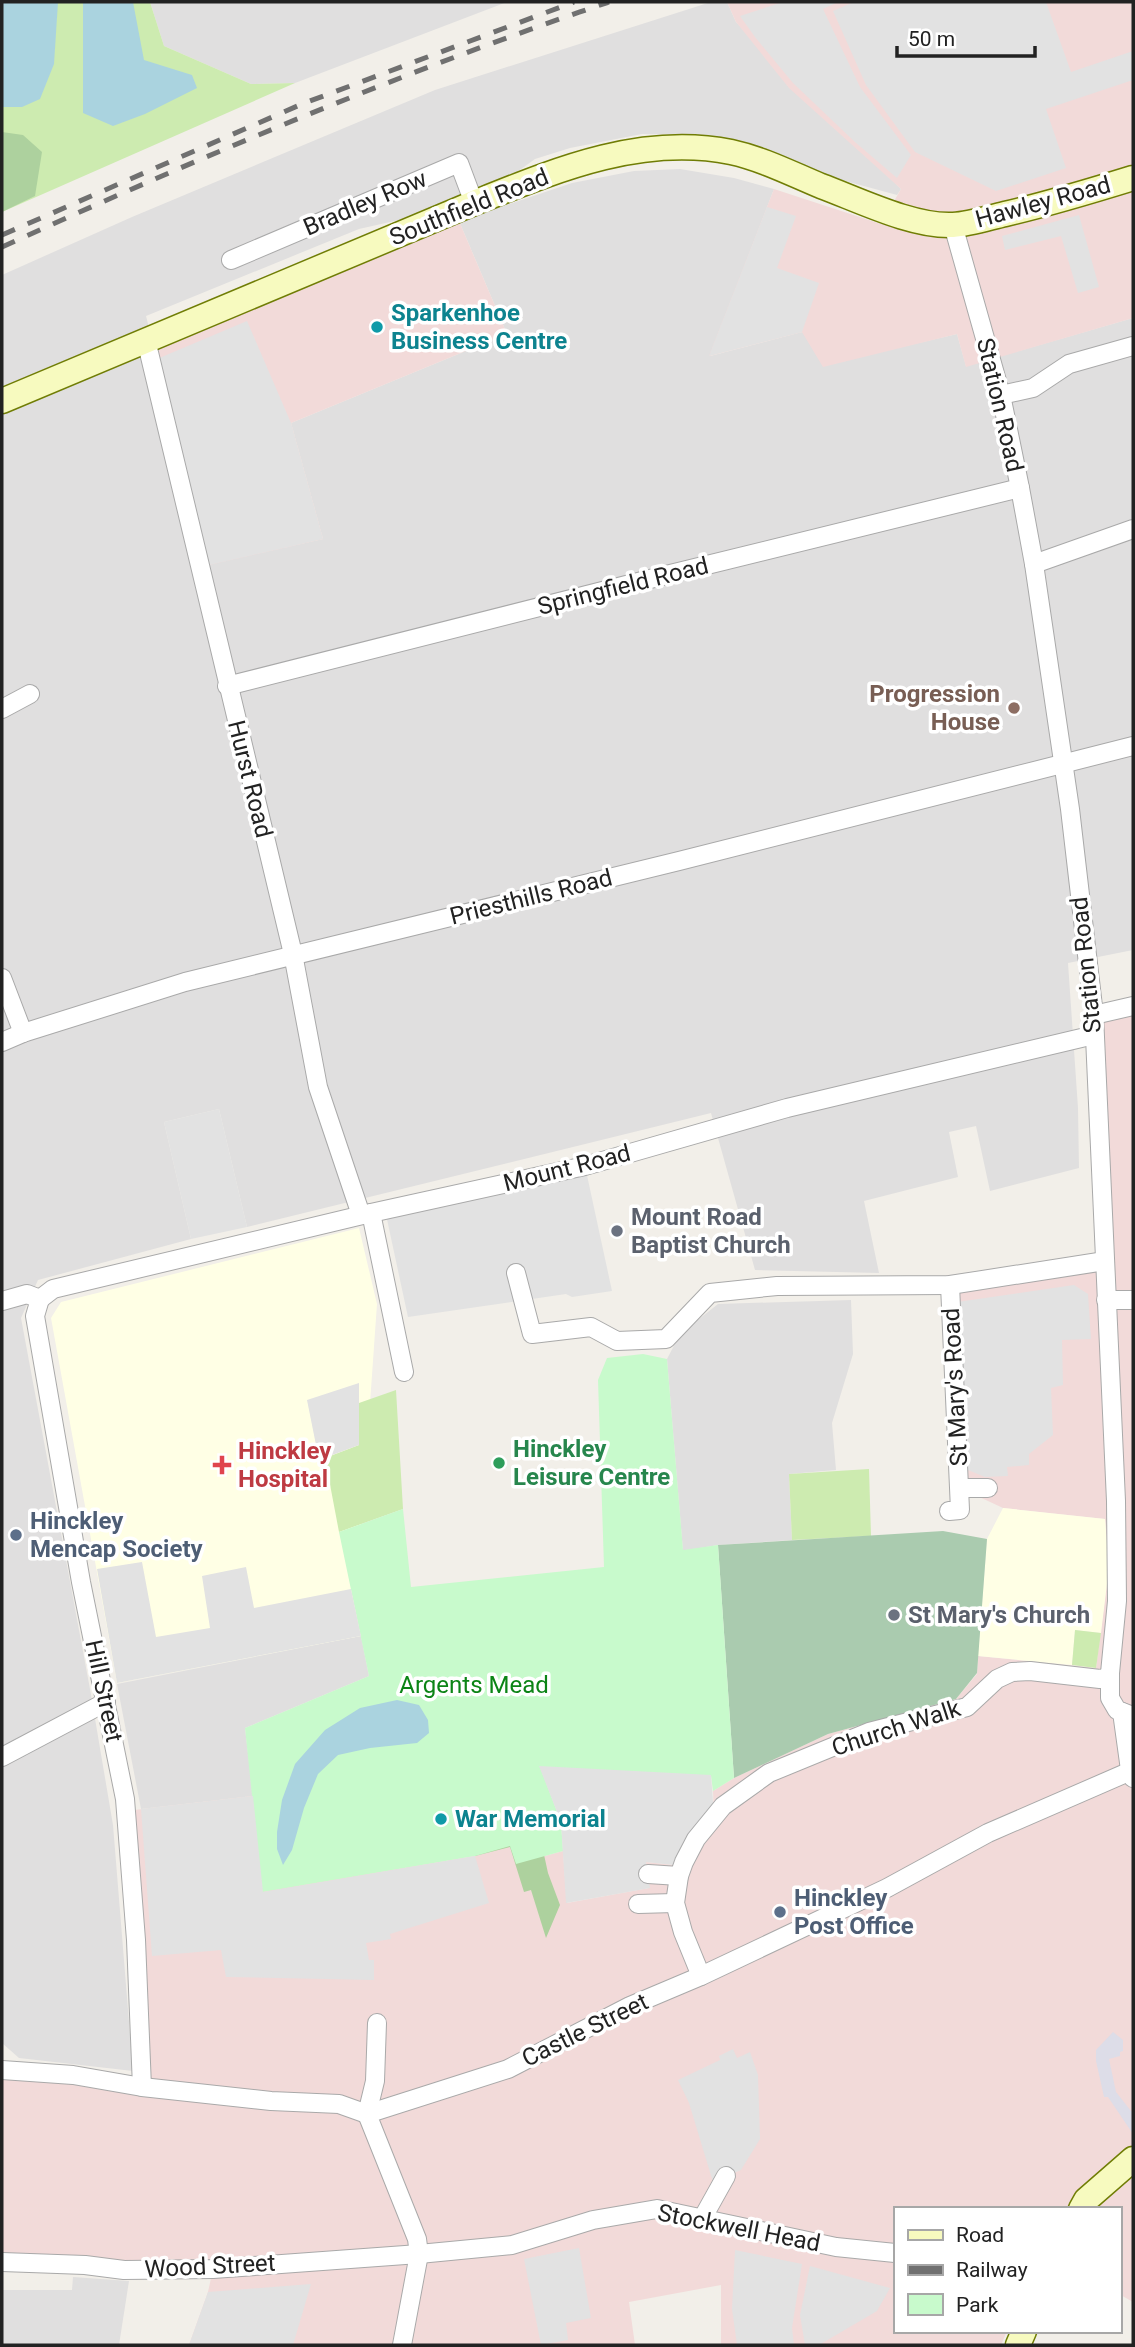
<svg xmlns="http://www.w3.org/2000/svg" width="1135" height="2347" font-family="Roboto,sans-serif">
<rect width="100%" height="100%" fill="#f2efe9"/>
<g fill="#e0dfdf">
<polygon points="150,2 507,2 295,83 251,84 164,46"/>
<polygon points="711,2 727,2 736,22 901,189 897,195 827,176 761,149 698,135 642,134 570,148 535,159 474,203 359,229 146,316 209,564 323,539 291,423 507,334 459,221 572,183 634,171 680,169 734,178 774,189 710,356 802,332 871,354 957,334 966,366 1133,318 1133,950 1068,963 1078,1108 1079,1168 990,1191 976,1126 949,1132 958,1177 864,1201 879,1273 755,1270 711,1113 247,1227 219,1109 164,1122 191,1239 38,1280 21,1318 90,1689 113,1825 133,2071 19,2058 2,2043 2,275 132,217 435,90"/>
<polygon points="851,1300 853,1354 832,1423 836,1470 789,1474 792,1540 718,1545 683,1551 667,1359 680,1334 718,1304"/>
<polygon points="361,1636 369,1676 245,1728 253,1796 141,1809 117,1684"/>
<polygon points="73,2277 129,2281 119,2345 2,2345 2,2290 72,2290"/>
</g>
<g fill="#f2dad9">
<polygon points="727,2 1133,2 1133,318 966,367 957,334 823,367 802,332 709,356 774,189 881,224 901,189 789,88 736,22"/>
<polygon points="459,221 507,334 291,423 323,539 209,565 154,350"/>
<polygon points="1133,1014 1133,2302 1119,2294 1119,2209 895,2209 895,2331 1007,2331 1001,2345 721,2345 721,2285 629,2302 635,2345 189,2345 208,2292 213,2269 2,2262 2,2070 141,2086 126,1811 253,1796 262,1891 475,1856 510,1846 516,1864 563,1851 567,1903 649,1888 646,1862 674,1865 714,1816 713,1791 734,1778 828,1734 956,1699 977,1674 978,1656 1096,1668 1109,1567 1105,1519 1003,1508 960,1488 950,1290 1105,1264 1096,1023"/>
</g>
<g fill="#ffffe5">
<polygon points="359,1228 377,1304 361,1531 361,1636 117,1683 51,1318 61,1302"/>
<polygon points="1003,1508 1105,1519 1109,1567 1101,1633 1075,1630 1072,1665 978,1656 987,1539"/>
</g>
<g fill="#cdebb0">
<polygon points="2,2 150,2 164,46 251,84 295,83 2,212"/>
<polygon points="396,1390 403,1509 339,1532 325,1458 359,1445 359,1403"/>
<polygon points="869,1469 871,1536 792,1540 789,1474"/>
<polygon points="1075,1630 1101,1633 1096,1668 1072,1665"/>
</g>
<g fill="#add19e">
<polygon points="2,132 23,135 42,152 35,196 2,212"/>
<polygon points="541,1841 548,1873 560,1905 546,1938 531,1890 524,1892 510,1847 475,1856 471,1846"/>
</g>
<polygon fill="#aacbaf" points="943,1531 987,1539 977,1673 956,1699 828,1734 734,1778 718,1545"/>
<polygon fill="#c8facc" points="643,1354 667,1359 683,1550 718,1545 734,1778 713,1791 711,1776 540,1767 561,1822 563,1851 516,1864 510,1846 475,1856 262,1892 245,1728 369,1676 339,1532 403,1509 411,1587 604,1567 598,1380 607,1358"/>
<g fill="#e2e2e2">
<polygon points="783,2 838,2 823,9 860,87 911,155 897,178 855,142 793,83 755,37 740,16"/>
<polygon points="854,2 1046,2 1071,72 1133,51 1133,80 1046,109 1066,168 996,191 915,152 866,85 833,11"/>
<polygon points="767,207 796,216 777,268 819,283 802,332 709,356"/>
<polygon points="1079,215 1099,287 1078,293 1061,236 1005,250 1002,236"/>
<polygon points="247,321 291,423 323,539 209,565 157,359"/>
<polygon points="219,1109 247,1227 191,1239 164,1122"/>
<polygon points="585,1166 612,1291 572,1297 566,1294 408,1317 385,1210"/>
<polygon points="1074,1285 1088,1294 1091,1339 1062,1340 1063,1385 1051,1388 1053,1435 1029,1454 1029,1465 1007,1467 1008,1476 985,1477 968,1470 957,1302"/>
<polygon points="359,1383 359,1445 319,1460 307,1400"/>
<polygon points="142,1562 156,1637 210,1628 202,1576 246,1567 254,1608 351,1589 361,1636 117,1683 97,1569"/>
<polygon points="539,1766 711,1775 714,1816 684,1862 674,1865 646,1862 650,1888 566,1903 561,1822"/>
<polygon points="253,1796 263,1892 475,1856 489,1903 390,1934 391,1939 366,1943 369,1960 374,1960 374,1980 226,1977 221,1950 152,1956 141,1809"/>
<polygon points="733,2049 737,2058 750,2052 758,2075 760,2139 741,2170 713,2182 689,2103 678,2080 720,2060 719,2056"/>
<polygon points="579,2248 591,2318 566,2323 568,2340 541,2345 524,2259"/>
<polygon points="735,2250 802,2264 792,2328 794,2345 737,2345 732,2309"/>
<polygon points="810,2266 890,2288 877,2311 819,2345 805,2345 800,2315"/>
<polygon points="311,2284 293,2345 189,2345 208,2292"/>
</g>
<polygon fill="#dddde8" points="1113,2032 1123,2040 1123,2051 1120,2052 1120,2056 1109,2059 1116,2092 1131,2111 1133,2110 1133,2134 1108,2097 1104,2097 1096,2061 1096,2050"/>
<g fill="#aad3df">
<polygon points="2,2 58,2 54,64 40,99 22,107 2,107"/>
<polygon points="83,2 133,2 144,60 192,75 197,88 145,114 113,126 83,113"/>
<polygon points="397,1700 419,1705 428,1720 429,1733 417,1743 370,1748 338,1755 318,1774 304,1808 292,1850 283,1865 277,1849 277,1832 282,1800 295,1764 325,1730 360,1708"/>
</g>
<g fill="none" stroke-linecap="round" stroke-linejoin="round">
<defs>
<g id="street">
<polyline points="953,225 1001,395 1020,488 1034,564 1070,809 1094,1015 1116,1501 1117,1601 1110,1673 1110,1698 1117,1710 1133,1716"/>
<polyline points="231,260 459,163 474,203"/>
<polyline points="146,340 293,954 318,1087 361,1215"/>
<polyline points="1001,395 1033,388 1069,364 1133,346"/>
<polyline points="1034,564 1133,529"/>
<polyline points="227,686 654,578 1020,488"/>
<polyline points="2,709 30,694"/>
<polyline points="2,978 23,1033"/>
<polyline points="1094,1015 1133,1006"/>
<polyline points="2,1042 23,1033 185,982 679,861 1133,746"/>
<polyline points="371,1213 404,1372"/>
<polyline points="516,1273 532,1334 591,1327 617,1341 666,1339 710,1293 777,1286 950,1285 1105,1261"/>
<polyline points="40,1299 53,1289 371,1213 585,1166 787,1108 1094,1035"/>
<polyline points="40,1299 35,1316 81,1582 125,1799 136,1940 142,2087"/>
<polyline points="1106,1300 1133,1300"/>
<polyline points="2,1301 27,1294 40,1299"/>
<polyline points="960,1488 988,1488"/>
<polyline points="949,1511 960,1510 950,1285"/>
<polyline points="1122,1712 1130,1770 1133,1778"/>
<polyline points="2,1757 106,1702"/>
<polyline points="648,1874 679,1876"/>
<polyline points="638,1904 675,1903"/>
<polyline points="701,1976 683,1932 675,1903 679,1876 684,1862 696,1839 723,1806 769,1773 869,1732 967,1707 997,1679 1012,1672 1030,1671 1100,1679 1106,1678 1110,1673"/>
<polyline points="2,2070 73,2075 142,2087 271,2101 339,2104 367,2114 508,2069 630,2006 701,1976 887,1888 988,1833 1133,1770"/>
<polyline points="367,2114 417,2239 419,2254 402,2345"/>
<polyline points="367,2114 375,2081 377,2023"/>
<polyline points="702,2219 726,2176"/>
<polyline points="2,2262 85,2265 124,2270 213,2269 419,2254 512,2245 593,2220 657,2209 836,2247 895,2253"/>
</g>
<g id="secondary">
<path d="M2,401L474,203C556,170 641,134 731,152C763,159 792,174 821,186C859,200 913,227 953,225C970,224 988,218 1005,214C1048,204 1091,191 1133,178"/>
<polyline points="1081,2209 1086,2200 1133,2159"/>
<polyline points="1018,2345 1024,2331"/>
</g>
</defs>
<use href="#street" stroke="#a9a9a9" stroke-width="20"/>
<use href="#secondary" stroke="#707d05" stroke-width="27"/>
<use href="#street" stroke="#fff" stroke-width="18"/>
<use href="#secondary" stroke="#f7fabf" stroke-width="24"/>
<g stroke="#707070" stroke-width="5" stroke-dasharray="14 14" stroke-linecap="butt">
<polyline points="2,235 302,104 574,2"/>
<path d="M2,247C200,157 402,72 609,2"/>
</g>
</g>
<g fill="#0f9aa8" stroke="#fff" stroke-width="2.5">
<circle cx="377" cy="327" r="7"/>
<circle cx="441" cy="1819" r="7"/>
</g>
<circle fill="#8d6e63" stroke="#fff" stroke-width="2.5" cx="1014" cy="708" r="7"/>
<g fill="#6b7280" stroke="#fff" stroke-width="2.5">
<circle cx="617" cy="1231" r="7"/>
<circle cx="894" cy="1615" r="7"/>
</g>
<circle fill="#2e9e5b" stroke="#fff" stroke-width="2.5" cx="499" cy="1463" r="7"/>
<path fill="#e0444e" stroke="#fff" stroke-width="2.5" d="M218.5 1454.5h7v7h7v7h-7v7h-7v-7h-7v-7h7z"/>
<g fill="#5c6f8a" stroke="#fff" stroke-width="2.5">
<circle cx="16" cy="1535" r="7"/>
<circle cx="780" cy="1912" r="7"/>
</g>
<g text-anchor="middle" dominant-baseline="central" stroke-width="7" stroke-linejoin="round" paint-order="stroke">
<g font-size="24" fill="#222" stroke="#fff">
<text transform="translate(1043 202) rotate(-15)">Hawley Road</text>
<text transform="translate(365 203) rotate(-23)">Bradley Row</text>
<text transform="translate(469 207) rotate(-22)">Southfield Road</text>
<text transform="translate(1000 405) rotate(77)">Station Road</text>
<text transform="translate(623 586) rotate(-14)">Springfield Road</text>
<text transform="translate(250 779) rotate(76)">Hurst Road</text>
<text transform="translate(531 897) rotate(-14)">Priesthills Road</text>
<text transform="translate(1086 965) rotate(-96)">Station Road</text>
<text transform="translate(567 1168) rotate(-14)">Mount Road</text>
<text transform="translate(955 1387) rotate(-93)">St Mary's Road</text>
<text transform="translate(104 1691) rotate(78)">Hill Street</text>
<text transform="translate(896 1728) rotate(-18)">Church Walk</text>
<text transform="translate(585 2030) rotate(-26)">Castle Street</text>
<text transform="translate(739 2228) rotate(11)">Stockwell Head</text>
<text transform="translate(210 2266) rotate(-3)">Wood Street</text>
</g>
<g font-size="24" font-weight="bold" fill="#0d838f" stroke="#fff" text-anchor="start">
<text x="391" y="313">Sparkenhoe<tspan x="391" dy="28">Business Centre</tspan></text>
<text x="455" y="1819">War Memorial</text>
</g>
<g font-size="24" font-weight="bold" fill="#785e54" stroke="#fff" text-anchor="end">
<text x="1000" y="694">Progression<tspan x="1000" dy="28">House</tspan></text>
</g>
<g font-size="24" font-weight="bold" fill="#5b616d" stroke="#fff" text-anchor="start">
<text x="631" y="1217">Mount Road<tspan x="631" dy="28">Baptist Church</tspan></text>
<text x="908" y="1615">St Mary's Church</text>
</g>
<g font-size="24" font-weight="bold" fill="#27864d" stroke="#fff" text-anchor="start">
<text x="513" y="1449">Hinckley<tspan x="513" dy="28">Leisure Centre</tspan></text>
</g>
<g font-size="24" font-weight="bold" fill="#be3a42" stroke="#fff" text-anchor="start">
<text x="238" y="1451">Hinckley<tspan x="238" dy="28">Hospital</tspan></text>
</g>
<g font-size="24" font-weight="bold" fill="#4e5e75" stroke="#fff" text-anchor="start">
<text x="30" y="1521">Hinckley<tspan x="30" dy="28">Mencap Society</tspan></text>
<text x="794" y="1898">Hinckley<tspan x="794" dy="28">Post Office</tspan></text>
</g>
<g font-size="24" fill="#0c8416" stroke="#fff">
<text x="474" y="1685">Argents Mead</text>
</g>
</g>
<rect width="1135" height="2347" fill="none" stroke="#222222" stroke-width="7"/>
<rect x="894" y="2207" width="228" height="126" fill="#ffffff" stroke="#a7a7a7" stroke-width="2"/>
<rect x="908" y="2230" width="35" height="10" fill="#f7fabf" stroke="#a7a7a7" stroke-width="2"/>
<text x="956" y="2242" font-size="21" fill="#222222">Road</text>
<rect x="908" y="2265" width="35" height="10" fill="#707070" stroke="#a7a7a7" stroke-width="2"/>
<text x="956" y="2277" font-size="21" fill="#222222">Railway</text>
<rect x="908" y="2294" width="35" height="21" fill="#c8facc" stroke="#a7a7a7" stroke-width="2"/>
<text x="956" y="2312" font-size="21" fill="#222222">Park</text>
<path d="M897 46v10h138v-10" fill="none" stroke="#222222" stroke-width="3.5"/>
<text x="908" y="46" font-size="21" fill="#222222" stroke="#ffffff" stroke-width="5" paint-order="stroke">50 m</text>
</svg>
